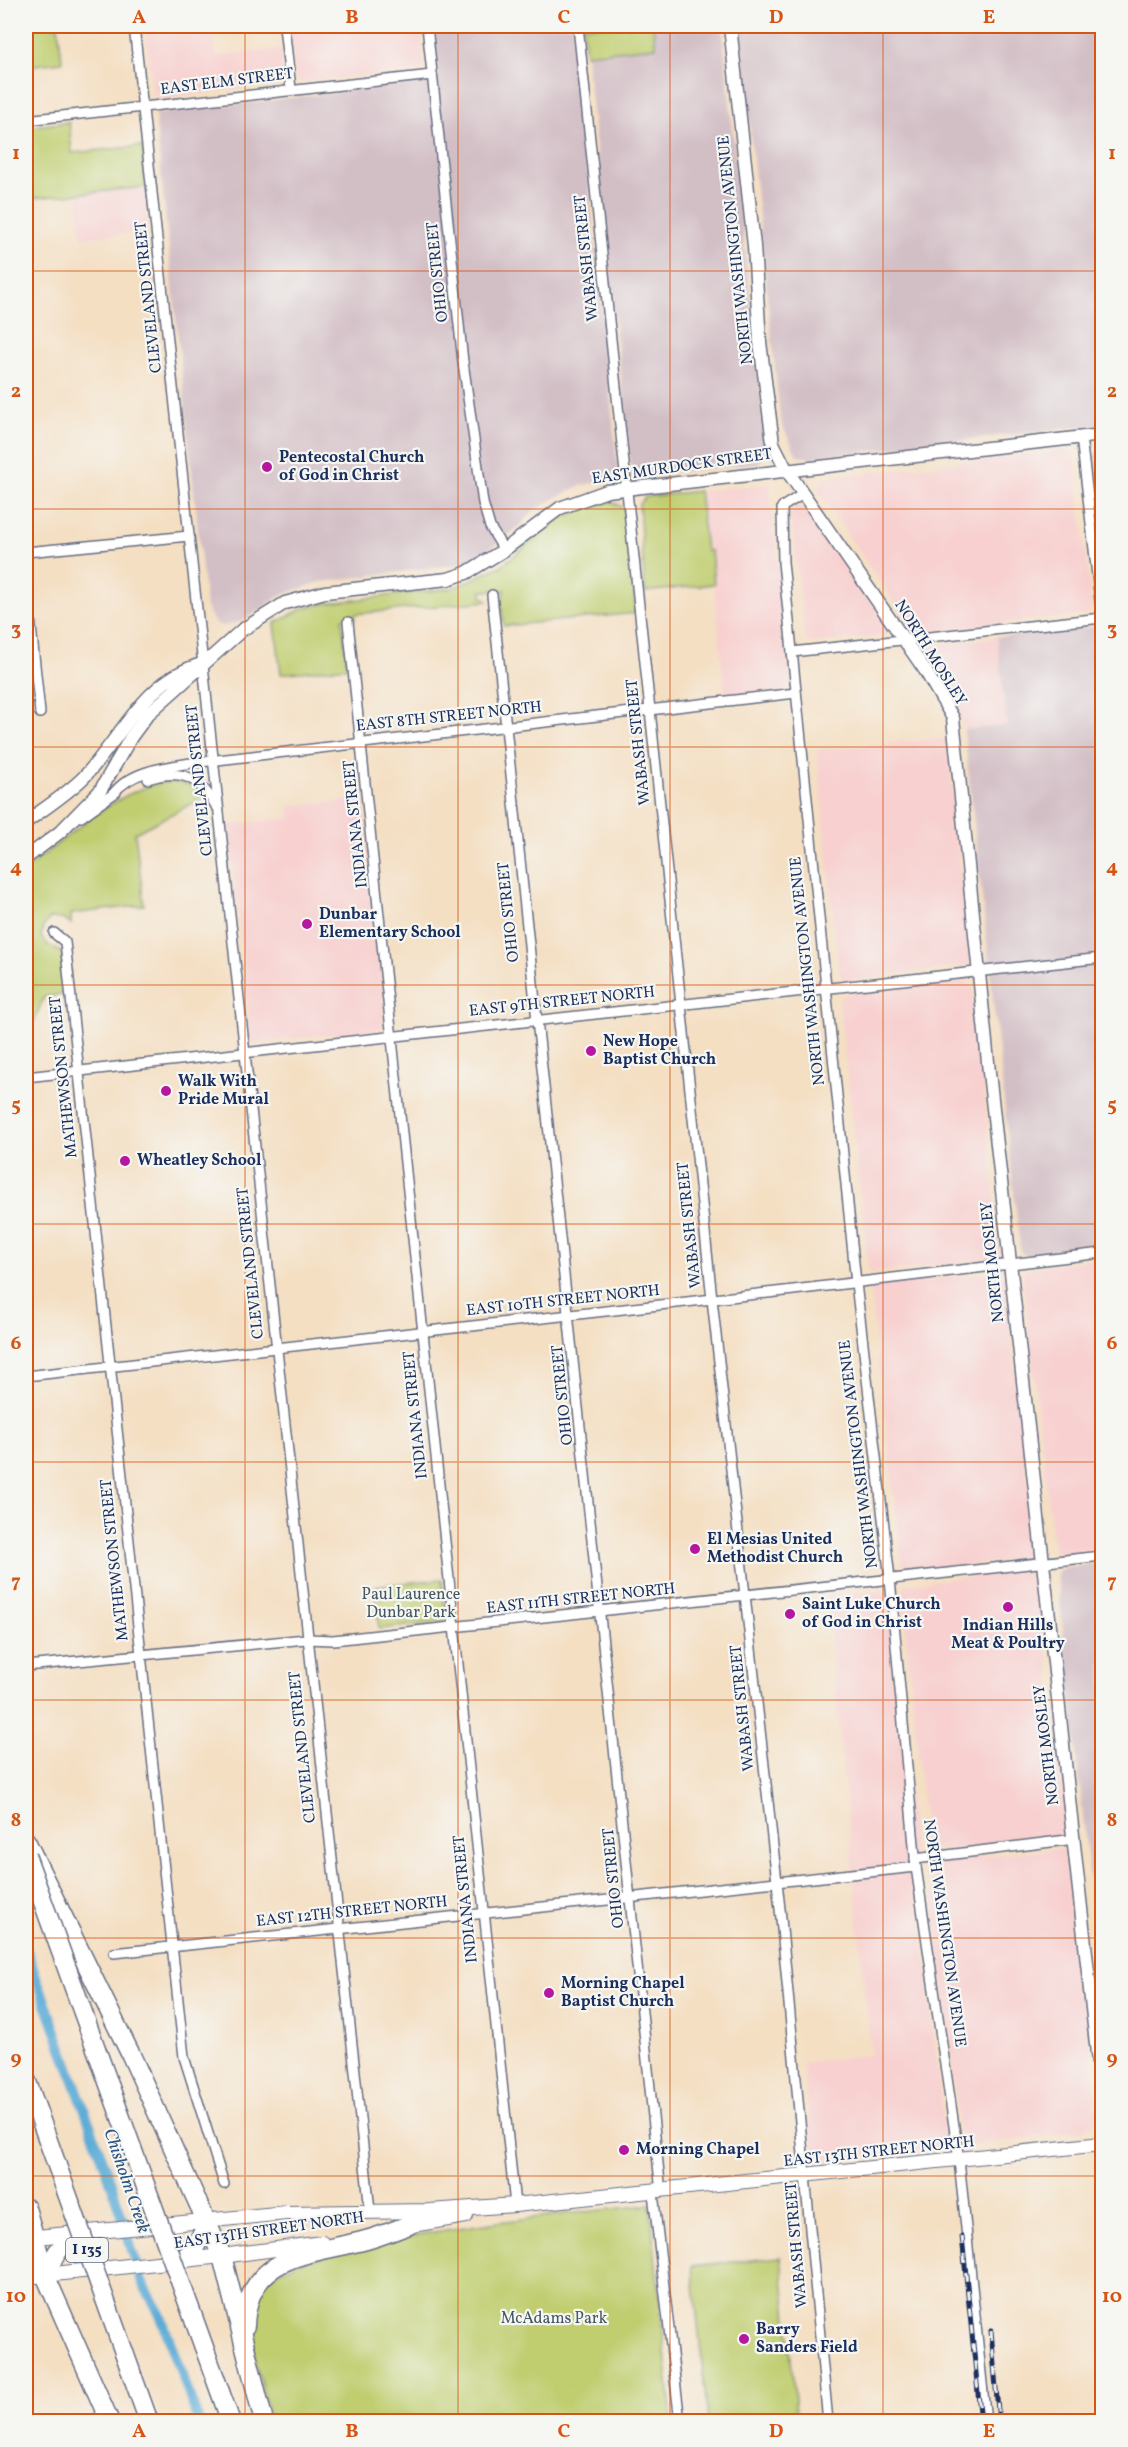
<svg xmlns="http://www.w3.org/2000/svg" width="1128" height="2447" font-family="Vollkorn,serif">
<rect width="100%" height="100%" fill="#f6f6f2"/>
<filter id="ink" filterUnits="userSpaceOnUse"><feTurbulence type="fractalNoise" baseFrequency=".0167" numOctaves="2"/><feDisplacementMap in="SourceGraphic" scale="12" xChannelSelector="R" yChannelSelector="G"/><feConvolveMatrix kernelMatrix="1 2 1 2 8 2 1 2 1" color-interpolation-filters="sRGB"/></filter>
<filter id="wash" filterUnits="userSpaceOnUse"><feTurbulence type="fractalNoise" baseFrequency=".008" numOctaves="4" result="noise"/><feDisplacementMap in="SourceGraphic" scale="24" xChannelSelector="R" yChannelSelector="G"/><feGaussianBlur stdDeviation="1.35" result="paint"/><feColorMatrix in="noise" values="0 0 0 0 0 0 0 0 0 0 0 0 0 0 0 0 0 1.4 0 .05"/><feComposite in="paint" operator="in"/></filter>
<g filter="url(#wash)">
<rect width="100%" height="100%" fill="#f4dfc3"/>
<g fill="#f7d0cf">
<polygon points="145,26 212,26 216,56 281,49 284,82 159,99 153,94"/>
<polygon points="289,26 421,26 424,67 421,70 300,82 295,76"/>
<polygon points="145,187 149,231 82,238 77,194"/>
<polygon points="1065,450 1072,453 1075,460 1092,608 1090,613 1084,615 919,632 913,630 817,489 824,478"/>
<polygon points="769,484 791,684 781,691 725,697 711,552 706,551 699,491"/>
<polygon points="795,506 806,509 887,626 889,632 885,636 811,643 806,641 790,513"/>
<polygon points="997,637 1007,725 964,730 951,692 927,653 927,648 931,645"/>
<polygon points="947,738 970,965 845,981 839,973 817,750"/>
<polygon points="363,799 386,1023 380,1029 251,1043 229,825 290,818 289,806"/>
<polygon points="965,980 973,987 1001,1258 869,1273 839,1001 847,994"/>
<polygon points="1093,1260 1102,1351 1102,1551 1063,1556 1054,1551 1023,1280 1024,1271 1028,1268"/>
<polygon points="998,1273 1005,1279 1035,1555 1026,1559 906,1571 902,1565 870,1291 876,1284"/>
<polygon points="1033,1569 1039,1577 1067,1827 1066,1833 1055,1839 941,1851 931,1845 925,1828 902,1590 908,1584"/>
<polygon points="881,1590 887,1598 945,2140 943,2149 938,2151 821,2163 817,2162 814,2155 802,2063 871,2055 826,1595"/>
<polygon points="1060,1848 1067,1850 1070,1855 1098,2116 1094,2124 1080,2131 967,2146 962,2143 960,2137 930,1870 934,1865 944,1861"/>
</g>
<g fill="#d2bec5">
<polygon points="435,26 573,26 618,473 615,477 578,487 557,497 533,511 520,526 477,558 460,564 321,582 281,595 243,621 223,626 215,623 206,607 155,114 438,80"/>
<polygon points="653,26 722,26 766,452 759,463 641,475 631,468 586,54 656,47"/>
<polygon points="739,26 1102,26 1102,424 808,458 797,455 782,425 780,416"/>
<polygon points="1099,448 1102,448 1102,564 1092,458"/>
<polygon points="1102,626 1102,1351 1092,1250 1028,1257 1022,1254 1020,1248 964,730 1007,725 997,637"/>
<polygon points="1102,1563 1102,1993 1057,1574 1064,1567"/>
</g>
<g fill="#c0ce70" stroke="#6e7e67" stroke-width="1.5">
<polygon points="26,26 58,26 62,62 26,66"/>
<polygon points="583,26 653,26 656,47 586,54"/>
<polygon points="69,122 72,153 142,146 145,187 26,199 26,127"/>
<polygon points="699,491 706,551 711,551 714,584 645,592 639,504 645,497"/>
<polygon points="611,501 624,508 636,613 504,626 501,604 505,590 482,591 482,596 488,601 355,614 355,618 342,619 347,667 281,674 275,623 302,609 321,604 453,588 501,566 558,520 579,510"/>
<path d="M165,782C183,782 194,784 205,797L135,833L144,905L71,914V924L62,919L50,918L43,927L41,937L47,944L62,953L66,994L44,997L30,1031H26V869C67,838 114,791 165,782Z"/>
<polygon points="442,1579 446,1618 444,1622 379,1629 375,1586"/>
<path d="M650,2205L672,2421L270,2422C263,2388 237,2313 262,2285C283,2263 317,2258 345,2251C445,2225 548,2216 650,2205Z"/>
<polygon points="781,2257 796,2411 708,2420 692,2266"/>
</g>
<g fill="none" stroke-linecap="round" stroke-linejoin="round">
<polyline stroke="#5cacd6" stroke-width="10" points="26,1949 109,2177 142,2282 160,2314 199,2422"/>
</g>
</g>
<g filter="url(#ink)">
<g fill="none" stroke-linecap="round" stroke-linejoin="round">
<defs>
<g id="minor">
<polyline points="134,26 370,2211"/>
<polyline points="284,26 291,89"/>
<polyline points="427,26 463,362 483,503 490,527 504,550"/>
<polyline points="578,26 712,1299 781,1918 828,2422"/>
<polyline points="26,120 432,75"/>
<polyline points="803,494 782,507 783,562 856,1283 890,1579 916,1867 959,2160 986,2422"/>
<polyline points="26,552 189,536"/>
<polyline points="26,578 40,713"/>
<polyline points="492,595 661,2192"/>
<polyline points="348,622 515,2205"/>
<polyline points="792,652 1102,618 1081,437"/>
<path d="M148,779C182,768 199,777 216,806"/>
<path d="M113,794C130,771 165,767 191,763L796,693"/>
<polyline points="81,817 116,792"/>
<polyline points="54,933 65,942 184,2057 224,2184"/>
<polyline points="26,1077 1102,958"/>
<polyline points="26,1376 785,1291 1102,1253"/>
<polyline points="26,1666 306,1639 333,1640 1102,1556"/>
<polyline points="915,1859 1075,1839"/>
<polyline points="114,1953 916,1867"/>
<polyline points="653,2193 680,2422"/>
</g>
<g id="tertiary">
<polyline points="730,26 754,246 760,342 773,443 786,469 925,670 953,718 989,1072 1102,2099"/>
<path d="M26,822C45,808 67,794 84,777C122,737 144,680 202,664"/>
<polyline points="26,858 60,832 100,791 131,737 148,714 242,630 285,603 325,592 448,579 466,573 504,550 560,508 607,491 1102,435"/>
</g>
<g id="secondary">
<polyline points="400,2227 466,2216"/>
<polyline points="26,2238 286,2213 430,2211 515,2205 1102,2144"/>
<polyline points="26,2277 222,2256 322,2243"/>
</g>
<g id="motorway">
<polyline points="26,1841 131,2055 222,2256 264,2422"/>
<polyline points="26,2208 45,2275 110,2422"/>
<polyline points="182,2260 194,2249 208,2223"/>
<path d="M45,2275C56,2252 59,2244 84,2233"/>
<path d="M245,2326C247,2253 311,2255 366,2240C381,2236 395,2230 409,2225"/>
</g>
</defs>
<use href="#minor" stroke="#676d81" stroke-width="12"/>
<use href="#tertiary" stroke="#676d81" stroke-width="15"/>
<use href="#secondary" stroke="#676d81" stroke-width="16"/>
<use href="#motorway" stroke="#676d81" stroke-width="21"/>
<use href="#minor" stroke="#fff" stroke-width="9"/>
<use href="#tertiary" stroke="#fff" stroke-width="12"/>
<use href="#secondary" stroke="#fff" stroke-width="14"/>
<use href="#motorway" stroke="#fff" stroke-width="18"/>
<defs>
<g id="rail">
<polyline points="962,2236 981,2422"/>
<polyline points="991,2331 999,2422"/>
</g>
</defs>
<use href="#rail" stroke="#1b2f5e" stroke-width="5"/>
<use href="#rail" stroke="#f6f6f2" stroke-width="3" stroke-dasharray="9" stroke-linecap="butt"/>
<defs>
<g id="motorway-bridge">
<polyline points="26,1855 231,2422"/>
<polyline points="26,2079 149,2422"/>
</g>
</defs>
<use href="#motorway-bridge" stroke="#676d81" stroke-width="21" stroke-linecap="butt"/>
<use href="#motorway-bridge" stroke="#fff" stroke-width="18"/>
</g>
</g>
<path fill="none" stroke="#d45514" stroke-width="1.5" stroke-opacity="0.55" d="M245,26V2422M458,26V2422M670,26V2422M883,26V2422M26,271H1102M26,509H1102M26,747H1102M26,985H1102M26,1224H1102M26,1462H1102M26,1700H1102M26,1938H1102M26,2176H1102"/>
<g fill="#b5179e" stroke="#f6f6f2" stroke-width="2">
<circle cx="267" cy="467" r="6"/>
<circle cx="307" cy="924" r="6"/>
<circle cx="591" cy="1051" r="6"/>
<circle cx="166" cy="1091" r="6"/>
<circle cx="125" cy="1161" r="6"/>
<circle cx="695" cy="1549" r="6"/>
<circle cx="1008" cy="1607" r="6"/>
<circle cx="790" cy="1614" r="6"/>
<circle cx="549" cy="1993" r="6"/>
<circle cx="624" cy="2150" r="6"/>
<circle cx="744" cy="2339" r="6"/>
</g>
<g text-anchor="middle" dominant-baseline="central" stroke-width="4.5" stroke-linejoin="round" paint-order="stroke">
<rect fill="#f6f6f2" stroke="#5d6b8a" stroke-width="1.5" x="66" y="2238" width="42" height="24" rx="4.5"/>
<g font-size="15" font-weight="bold" fill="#1b2f5e">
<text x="87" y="2250">I 135</text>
</g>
<g font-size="16" fill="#1b2f5e" stroke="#f6f6f2">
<text transform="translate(227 82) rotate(-7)">EAST ELM STREET</text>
<text transform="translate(736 250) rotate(-96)">NORTH WASHINGTON AVENUE</text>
<text transform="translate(587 258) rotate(-96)">WABASH STREET</text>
<text transform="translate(438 272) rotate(-96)">OHIO STREET</text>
<text transform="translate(149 297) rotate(-96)">CLEVELAND STREET</text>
<text transform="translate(682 467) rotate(-8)">EAST MURDOCK STREET</text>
<text transform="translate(930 653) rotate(58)">NORTH MOSLEY</text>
<text transform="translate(449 717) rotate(-6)">EAST 8TH STREET NORTH</text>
<text transform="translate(639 742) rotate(-96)">WABASH STREET</text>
<text transform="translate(200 780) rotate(-96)">CLEVELAND STREET</text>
<text transform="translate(356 824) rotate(-96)">INDIANA STREET</text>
<text transform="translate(509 912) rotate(-96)">OHIO STREET</text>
<text transform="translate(808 971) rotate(-96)">NORTH WASHINGTON AVENUE</text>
<text transform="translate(562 1002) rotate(-6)">EAST 9TH STREET NORTH</text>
<text transform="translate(64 1077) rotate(-96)">MATHEWSON STREET</text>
<text transform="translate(690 1225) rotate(-96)">WABASH STREET</text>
<text transform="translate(993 1262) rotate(-96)">NORTH MOSLEY</text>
<text transform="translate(251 1263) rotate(-96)">CLEVELAND STREET</text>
<text transform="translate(563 1301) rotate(-6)">EAST 10TH STREET NORTH</text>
<text transform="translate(563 1395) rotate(-96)">OHIO STREET</text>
<text transform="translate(416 1415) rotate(-96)">INDIANA STREET</text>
<text transform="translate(859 1454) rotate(-97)">NORTH WASHINGTON AVENUE</text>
<text transform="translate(115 1560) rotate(-96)">MATHEWSON STREET</text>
<text transform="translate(581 1599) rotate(-6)">EAST 11TH STREET NORTH</text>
<text transform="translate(743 1708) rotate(-96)">WABASH STREET</text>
<text transform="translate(1047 1745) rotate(-97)">NORTH MOSLEY</text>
<text transform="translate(303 1747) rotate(-96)">CLEVELAND STREET</text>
<text transform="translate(614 1878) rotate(-96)">OHIO STREET</text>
<text transform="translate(466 1899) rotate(-96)">INDIANA STREET</text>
<text transform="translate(352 1912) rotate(-6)">EAST 12TH STREET NORTH</text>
<text transform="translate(944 1933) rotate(82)">NORTH WASHINGTON AVENUE</text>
<text transform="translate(879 2152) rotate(-6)">EAST 13TH STREET NORTH</text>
<text transform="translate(269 2231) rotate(-8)">EAST 13TH STREET NORTH</text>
<text transform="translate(797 2245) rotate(-95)">WABASH STREET</text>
</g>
<g font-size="16" font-weight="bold" fill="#1b2f5e" stroke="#f6f6f2" text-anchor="start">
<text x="279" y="458">Pentecostal Church<tspan x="279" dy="18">of God in Christ</tspan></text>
<text x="319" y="915">Dunbar<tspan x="319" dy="18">Elementary School</tspan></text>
<text x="603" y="1042">New Hope<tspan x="603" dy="18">Baptist Church</tspan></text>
<text x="178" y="1082">Walk With<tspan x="178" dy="18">Pride Mural</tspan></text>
<text x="137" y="1161">Wheatley School</text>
<text x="707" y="1540">El Mesias United<tspan x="707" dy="18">Methodist Church</tspan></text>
<text x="802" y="1605">Saint Luke Church<tspan x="802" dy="18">of God in Christ</tspan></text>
<text x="1008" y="1626" text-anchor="middle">Indian Hills<tspan x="1008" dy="18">Meat &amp; Poultry</tspan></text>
<text x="561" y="1984">Morning Chapel<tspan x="561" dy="18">Baptist Church</tspan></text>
<text x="636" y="2150">Morning Chapel</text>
<text x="756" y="2330">Barry<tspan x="756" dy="18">Sanders Field</tspan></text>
</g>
<g font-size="16" fill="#445762" stroke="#f6f6f2">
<text x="411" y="1595">Paul Laurence<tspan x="411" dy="18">Dunbar Park</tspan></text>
<text x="554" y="2319">McAdams Park</text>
</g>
<g font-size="18" font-style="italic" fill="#2e5482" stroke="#f6f6f2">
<text transform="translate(126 2181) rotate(71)">Chisholm Creek</text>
</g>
</g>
<rect width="1128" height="2447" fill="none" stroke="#f6f6f2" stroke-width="66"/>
<rect x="33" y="33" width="1062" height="2381" fill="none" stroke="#d45514" stroke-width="2"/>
<g font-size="20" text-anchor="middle" font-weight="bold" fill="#d45514">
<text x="139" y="23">A</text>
<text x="352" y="23">B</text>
<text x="564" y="23">C</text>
<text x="776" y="23">D</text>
<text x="989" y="23">E</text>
<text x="16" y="159">1</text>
<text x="1112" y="159">1</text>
<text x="16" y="397">2</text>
<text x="1112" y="397">2</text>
<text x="16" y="635">3</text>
<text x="1112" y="635">3</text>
<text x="16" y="873">4</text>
<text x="1112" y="873">4</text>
<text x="16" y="1111">5</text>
<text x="1112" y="1111">5</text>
<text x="16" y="1349">6</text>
<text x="1112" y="1349">6</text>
<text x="16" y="1587">7</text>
<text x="1112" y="1587">7</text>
<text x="16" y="1826">8</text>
<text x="1112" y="1826">8</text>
<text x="16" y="2064">9</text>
<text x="1112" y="2064">9</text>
<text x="16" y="2302">10</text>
<text x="1112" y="2302">10</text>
<text x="139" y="2437">A</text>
<text x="352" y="2437">B</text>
<text x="564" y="2437">C</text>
<text x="776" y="2437">D</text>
<text x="989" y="2437">E</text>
</g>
</svg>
